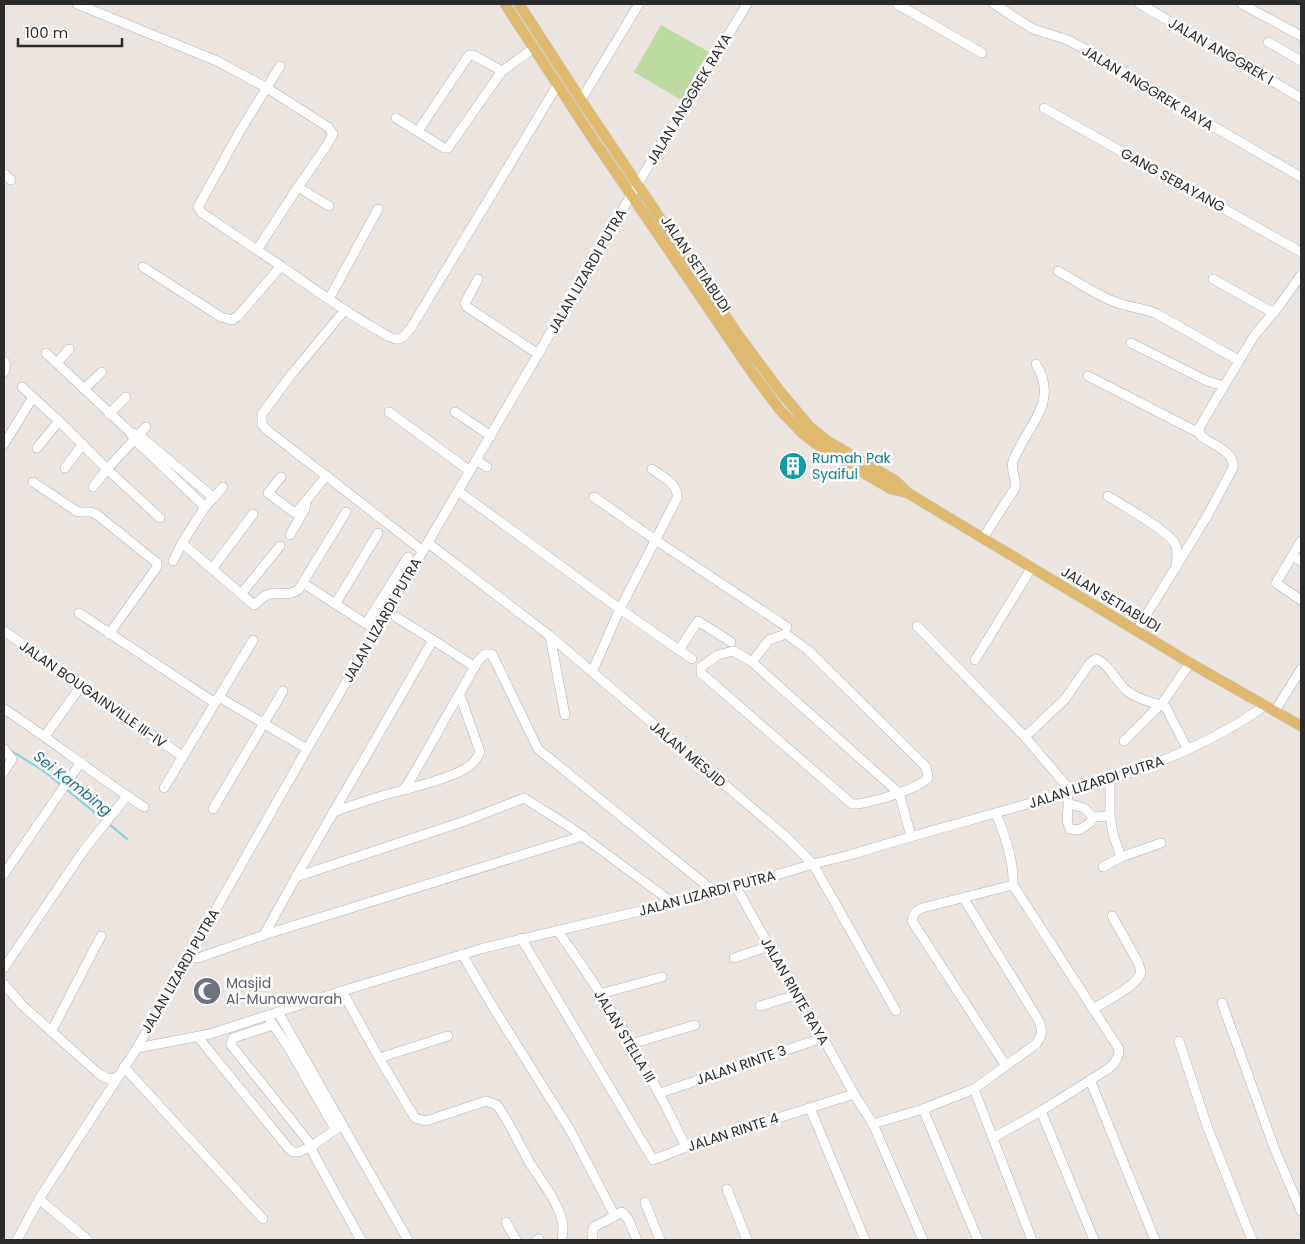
<svg xmlns="http://www.w3.org/2000/svg" width="1305" height="1244" font-family="Poppins,sans-serif">
<rect width="100%" height="100%" fill="#ebe4df"/>
<polygon fill="#bcdba2" points="661,25 709,52 681,100 634,72"/>
<g fill="none" stroke-linecap="round" stroke-linejoin="round">
<g stroke="#7ed2e1" stroke-width="2">
<polyline points="10,750 42,770 61,785"/>
<polyline points="67,790 104,820"/>
<polyline points="108,823 127,839"/>
</g>
<defs>
<g id="minor">
<polyline points="77,4 217,61 267,88 328,127 333,134 327,145 298,187 257,250"/>
<polyline points="897,4 982,53"/>
<polyline points="994,4 1033,29 1068,40 1105,60 1209,124 1301,177"/>
<polyline points="1140,4 1301,98"/>
<polyline points="1242,4 1301,36"/>
<polyline points="1268,42 1301,61"/>
<polyline points="280,66 240,131 198,207 202,213 281,266"/>
<polyline points="581,100 639,4"/>
<polyline points="1044,108 1301,252"/>
<polyline points="396,118 444,148 448,148 502,71 534,48"/>
<polyline points="418,131 469,55 473,55 502,71"/>
<polyline points="4,174 11,180"/>
<polyline points="298,187 329,206"/>
<path d="M143,267L221,317L232,320L238,316L281,266C311,287 340,308 372,327C379,330 388,338 396,339C403,340 407,332 411,328L558,84"/>
<path d="M1058,271C1078,282 1097,296 1118,303C1131,308 1144,308 1157,314L1238,360"/>
<polyline points="478,279 465,303 467,307 538,354"/>
<polyline points="1213,279 1274,313"/>
<polyline points="329,299 378,209"/>
<polyline points="344,311 291,375 262,414 262,424 267,430 423,551"/>
<polyline points="1131,343 1207,381 1224,386"/>
<polyline points="46,353 130,432 134,439 205,507"/>
<polyline points="4,361 6,366 4,372"/>
<polyline points="57,363 69,349"/>
<polyline points="1088,376 1199,433"/>
<polyline points="22,387 59,421 107,469 146,427"/>
<polyline points="84,389 102,372"/>
<polyline points="389,412 470,471"/>
<polyline points="455,412 491,436"/>
<polyline points="109,414 126,397"/>
<polyline points="133,433 139,435 214,498"/>
<polyline points="4,444 33,397"/>
<polyline points="37,448 59,421"/>
<polyline points="476,460 487,467"/>
<polyline points="65,468 83,444"/>
<polyline points="281,477 268,493 295,513 306,501"/>
<polyline points="33,482 78,512 91,512 96,514 157,563 157,567 109,634"/>
<polyline points="93,487 107,469 160,518"/>
<path d="M223,487L205,507L182,543L254,605C259,602 262,597 267,595C278,590 289,598 299,589L346,512"/>
<polyline points="458,491 620,609 692,659"/>
<path d="M1108,496C1123,506 1168,530 1175,544C1179,551 1176,561 1176,568"/>
<polyline points="594,497 654,539 787,627"/>
<polyline points="290,535 305,509 306,501 326,476"/>
<path d="M983,538L1015,488C1017,478 1010,470 1013,461C1015,455 1019,449 1022,443C1038,415 1055,395 1036,364"/>
<polyline points="1301,541 1276,583 1301,600"/>
<polyline points="428,543 550,636 785,836 813,864 896,1011"/>
<polyline points="1292,556 1301,561"/>
<polyline points="173,561 182,543"/>
<polyline points="212,569 253,514"/>
<polyline points="303,583 377,631"/>
<polyline points="241,594 280,546"/>
<polyline points="336,603 378,533"/>
<polyline points="79,613 215,703"/>
<polyline points="366,624 408,557"/>
<path d="M917,626L1025,737L1065,699L1090,663L1096,659C1109,664 1116,681 1126,690C1135,698 1149,702 1160,705"/>
<path d="M1137,630L1206,518L1233,468C1235,451 1212,445 1201,436L1199,428L1254,336L1279,306L1301,275"/>
<polyline points="4,631 182,756"/>
<polyline points="550,636 565,715"/>
<polyline points="433,640 475,667"/>
<polyline points="679,650 698,621 731,642"/>
<polyline points="975,660 1032,567"/>
<path d="M752,662L769,640L786,634L809,651L926,767L928,778C918,789 866,805 852,804L701,673V667L718,655L733,651L752,662L899,793L911,836"/>
<path d="M592,672L620,609L677,498C679,484 661,476 652,469"/>
<polyline points="219,697 307,749"/>
<polyline points="1163,702 1188,750"/>
<path d="M4,709C52,740 96,776 144,807"/>
<polyline points="1275,711 1301,669"/>
<polyline points="45,736 81,686"/>
<polyline points="1025,737 1071,791"/>
<polyline points="1124,741 1163,702 1190,663"/>
<polyline points="4,749 12,759 4,772"/>
<polyline points="164,788 253,640"/>
<polyline points="403,790 408,784 478,661 485,654 492,654 538,749 716,893"/>
<path d="M1066,793C1072,807 1063,818 1070,829L1079,830L1091,822L1093,817"/>
<polyline points="1070,804 1084,808 1093,817 1110,816"/>
<polyline points="213,809 283,691"/>
<path d="M333,812C356,804 379,796 403,790C422,785 443,780 461,771C469,767 477,760 480,752L460,695"/>
<polyline points="1121,857 1161,843"/>
<polyline points="1103,867 1121,857 1113,834 1110,816 1110,780"/>
<polyline points="4,874 81,762"/>
<polyline points="296,877 465,821 524,798 570,827 673,903"/>
<polyline points="736,887 769,946 799,994 854,1094 873,1124 923,1240"/>
<path d="M557,930C606,998 650,1071 686,1147"/>
<polyline points="264,935 296,877 433,640 388,612"/>
<polyline points="521,938 653,1160 686,1147 854,1094"/>
<polyline points="462,954 493,1007 570,1130 615,1216"/>
<polyline points="188,958 198,958 264,935 583,836"/>
<polyline points="734,958 769,946"/>
<polyline points="4,968 84,850 127,796"/>
<path d="M4,984L22,1005L98,1073C105,1078 110,1081 118,1076"/>
<path d="M342,991L379,1058L415,1118L425,1121L432,1119L486,1101L497,1105C509,1122 518,1141 528,1160C539,1179 569,1213 562,1237"/>
<polyline points="600,994 662,977"/>
<polyline points="1222,1003 1275,1150 1301,1211"/>
<polyline points="760,1006 799,994"/>
<path d="M1094,1008C1106,1001 1138,986 1141,972L1138,962L1112,916"/>
<polyline points="278,1012 408,1240"/>
<polyline points="270,1020 290,1050 335,1129"/>
<polyline points="51,1032 101,936"/>
<polyline points="198,1037 289,1149 293,1152 299,1152 312,1146 231,1045 233,1038 273,1025"/>
<polyline points="1179,1041 1207,1126 1252,1240"/>
<polyline points="631,1044 695,1025"/>
<path d="M137,1048L210,1034L342,991L484,948L716,893L813,864L850,855C916,834 984,817 1051,797C1128,775 1199,752 1266,705"/>
<polyline points="379,1058 448,1036"/>
<path d="M1006,1066L912,921C913,914 916,911 922,908L1013,885"/>
<polyline points="124,1067 263,1219"/>
<polyline points="1090,1080 1155,1240"/>
<polyline points="974,1089 1032,1240"/>
<polyline points="660,1093 822,1038"/>
<polyline points="810,1108 865,1240"/>
<polyline points="923,1109 978,1240"/>
<polyline points="1041,1111 1094,1240"/>
<path d="M873,1124L923,1109L974,1089L1036,1044C1042,1036 1043,1031 1039,1021L964,899"/>
<polyline points="342,1125 312,1146 313,1153 361,1240"/>
<path d="M993,1138L1041,1111L1108,1069C1115,1063 1119,1058 1119,1049L1013,885C1014,860 1005,836 996,813"/>
<polyline points="727,1189 747,1240"/>
<polyline points="39,1199 88,1240"/>
<polyline points="645,1202 660,1240"/>
<polyline points="506,1222 516,1240"/>
<polyline points="17,1240 39,1199 137,1048 307,749 637,185 747,4"/>
<polyline points="537,1240 539,1239"/>
<polyline points="593,1240 592,1231 594,1227 622,1212 628,1219 637,1240"/>
</g>
<g id="major">
<polyline points="505,4 591,136 753,374 780,410 803,434 824,450 891,489 907,493"/>
<polyline points="519,4 581,100 739,336 779,390 810,427 826,440 896,481 908,493 931,507 1190,663 1301,726"/>
</g>
</defs>
<use href="#minor" stroke="#afb2ba" stroke-width="10"/>
<use href="#major" stroke="#c4c4c4" stroke-width="11"/>
<use href="#minor" stroke="#fff" stroke-width="9"/>
<use href="#major" stroke="#e1b96e" stroke-width="10"/>
</g>
<defs>
<symbol id="building-disc" viewBox="-11 -11 22 22"><circle r="9.5" fill="#0f9aa8" stroke="#fff"/><path d="M-4-6H4V6H1V3H-1V6H-4ZM-2.5-4.3h1.7v1.8h-1.7ZM.8-4.3h1.7v1.8H.8ZM-2.5-1h1.7V.8h-1.7ZM.8-1h1.7V.8H.8Z" fill="#fff"/></symbol>
<symbol id="mosque-disc" viewBox="-11 -11 22 22"><circle r="9.5" fill="#6b7280" stroke="#fff"/><path d="M3.5-4.9A6 6 0 1 0 3.5 4.9A5 5 0 1 1 3.5-4.9Z" fill="#fff"/></symbol>
</defs>
<g fill-rule="evenodd">
<use href="#building-disc" x="777" y="450" width="32" height="32"/>
<use href="#mosque-disc" x="191" y="975" width="32" height="32"/>
</g>
<g text-anchor="middle" dominant-baseline="central" stroke-width="5" stroke-linejoin="round" paint-order="stroke">
<g font-size="14" fill="#2b2b2b" stroke="#fff">
<text transform="translate(1221 51) rotate(30)">JALAN ANGGREK I</text>
<text transform="translate(1148 88) rotate(31)">JALAN ANGGREK RAYA</text>
<text transform="translate(689 99) rotate(-59)">JALAN ANGGREK RAYA</text>
<text transform="translate(1173 180) rotate(29)">GANG SEBAYANG</text>
<text transform="translate(696 264) rotate(56)">JALAN SETIABUDI</text>
<text transform="translate(587 271) rotate(-60)">JALAN LIZARDI PUTRA</text>
<text transform="translate(1111 599) rotate(31)">JALAN SETIABUDI</text>
<text transform="translate(382 620) rotate(-60)">JALAN LIZARDI PUTRA</text>
<text transform="translate(93 694) rotate(35)">JALAN BOUGAINVILLE III-IV</text>
<text transform="translate(688 754) rotate(40)">JALAN MESJID</text>
<text transform="translate(1096 782) rotate(-18)">JALAN LIZARDI PUTRA</text>
<text transform="translate(707 893) rotate(-15)">JALAN LIZARDI PUTRA</text>
<text transform="translate(180 971) rotate(-60)">JALAN LIZARDI PUTRA</text>
<text transform="translate(795 991) rotate(60)">JALAN RINTE RAYA</text>
<text transform="translate(625 1036) rotate(59)">JALAN STELLA III</text>
<text transform="translate(741 1065) rotate(-19)">JALAN RINTE 3</text>
<text transform="translate(733 1132) rotate(-18)">JALAN RINTE 4</text>
</g>
<g font-size="14" fill="#0d838f" stroke="#fff" text-anchor="start">
<text x="812" y="458">Rumah Pak<tspan x="812" dy="16">Syaiful</tspan></text>
</g>
<g font-size="14" fill="#5b616d" stroke="#fff" text-anchor="start">
<text x="226" y="983">Masjid<tspan x="226" dy="16">Al-Munawwarah</tspan></text>
</g>
<g font-size="15" font-style="italic" fill="#1d738d" stroke="#fff">
<text transform="translate(73 783) rotate(38)">Sei Kambing</text>
</g>
</g>
<rect width="1305" height="1244" fill="none" stroke="#2b2b2b" stroke-width="10"/>
<path d="M18 38v8h104v-8" fill="none" stroke="#2b2b2b" stroke-width="2.5"/>
<text x="25" y="38" font-size="15" fill="#2b2b2b" stroke="#ffffff" stroke-width="4" paint-order="stroke">100 m</text>
</svg>
